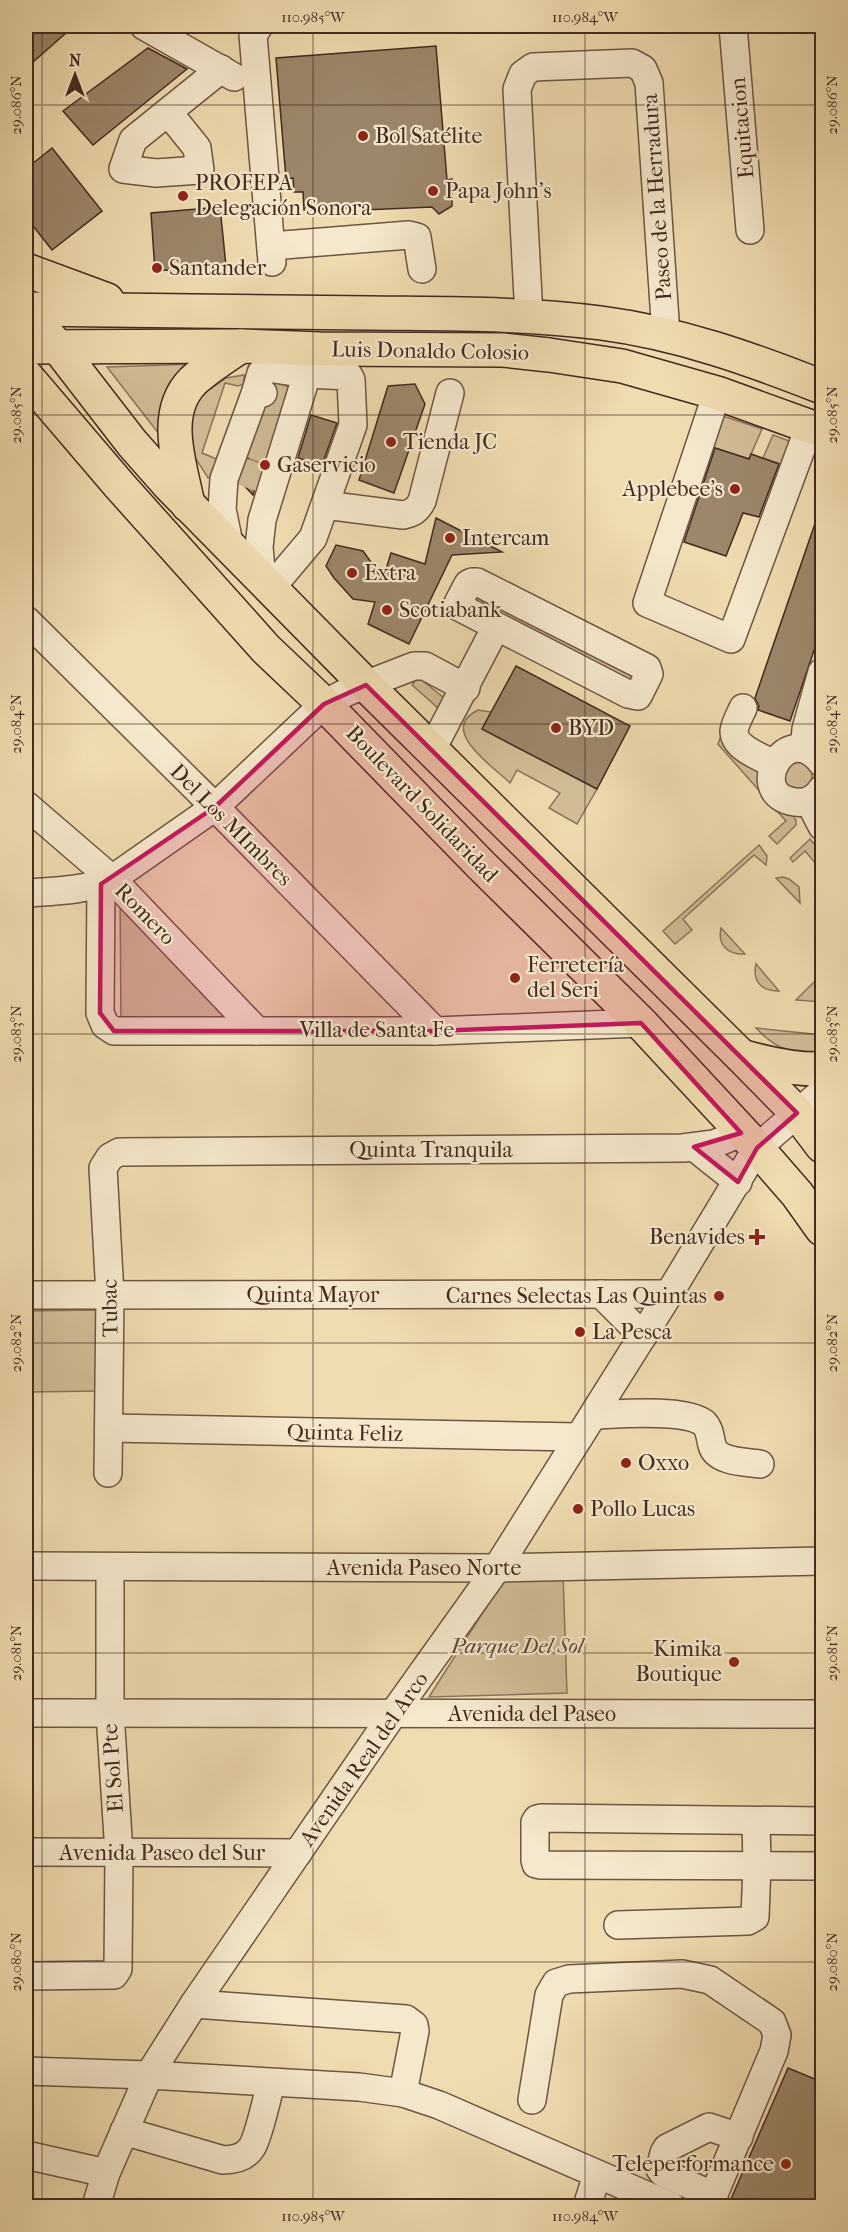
<svg xmlns="http://www.w3.org/2000/svg" width="848" height="2232" font-family="'IM FELL French Canon',serif">
<rect width="100%" height="100%" fill="#efdcb0"/>
<filter id="stains"><feTurbulence type="fractalNoise" baseFrequency=".00333" numOctaves="4"/><feColorMatrix values="0 0 0 0 .2 0 0 0 0 .09 0 0 0 0 .02 0 0 0 .5 -.17"/></filter>
<radialGradient id="worn" r=".72"><stop offset=".6" stop-color="#630" stop-opacity="0"/><stop offset="1" stop-color="#630" stop-opacity=".3"/></radialGradient>
<g fill="#d2be97" stroke="#8a745b" stroke-width="1.5">
<polygon points="194,364 166,443 107,367"/>
<polygon points="244,375 244,384 238,386 225,383 202,453 219,460 214,473 208,478 194,456 186,428 199,397 226,378"/>
<polygon points="720,415 762,429 749,459 709,446"/>
<polygon points="773,435 792,442 784,465 763,458"/>
<polygon points="485,597 639,678 636,684 481,603"/>
<polygon points="418,677 444,698 438,708 412,685"/>
<polygon points="734,701 732,719 767,767 796,821 796,825 777,844 769,836 786,821 718,744"/>
<path d="M478,710L491,712L482,729L597,789L577,824L549,808L560,793L517,770L510,783C494,767 437,730 478,710Z"/>
<circle cx="798" cy="776" r="14"/>
<polygon points="810,839 822,853 822,871 805,851 793,862 790,858"/>
<polygon points="759,845 767,856 766,865 754,855 683,919 692,930 675,944 663,931"/>
<polygon points="783,877 789,879 799,887 800,903 776,878"/>
<polygon points="120,889 254,1030 121,1028"/>
<path d="M721,928L745,954C728,955 717,945 721,928Z"/>
<path d="M756,964L779,991C762,991 752,982 756,964Z"/>
<polygon points="816,980 822,987 822,1002 796,1000"/>
<path d="M756,1028L822,1035V1050C795,1058 775,1048 756,1028Z"/>
<polygon points="99,1310 101,1391 26,1392 26,1311"/>
<polygon points="563,1574 567,1693 429,1697 506,1576"/>
</g>
<g fill="#9c876a" stroke="#422a1f" stroke-width="1.5">
<polygon points="26,26 74,26 26,68"/>
<polygon points="436,46 447,180 452,179 452,206 439,214 432,207 363,210 362,207 304,210 303,192 294,192 293,178 286,179 276,58"/>
<polygon points="148,48 187,69 93,145 63,111"/>
<polygon points="52,148 102,211 52,250 26,217 26,169"/>
<polygon points="220,207 226,266 155,271 151,213"/>
<polygon points="415,384 425,404 394,493 359,480 388,386"/>
<polygon points="276,385 287,387 253,495 240,481 266,408 273,405 278,398"/>
<polygon points="311,415 337,423 322,465 298,458"/>
<polygon points="715,448 749,459 751,454 779,464 759,517 743,513 726,556 684,542"/>
<polygon points="820,509 822,510 822,627 790,721 758,710 759,706 755,698"/>
<polygon points="436,518 502,552 452,555 409,644 368,624 375,602 353,599 334,578 326,566 336,545 363,551 383,579 391,553 425,564"/>
<polygon points="516,666 630,726 597,789 482,729"/>
<polygon points="788,2068 822,2082 822,2178 816,2195 822,2197 822,2206 728,2206"/>
</g>
<g fill="none" stroke-linecap="round" stroke-linejoin="round">
<g stroke="#ccb893" stroke-width="27" stroke-dasharray="27 14" stroke-linecap="butt">
<polyline points="263,393 292,403"/>
<polyline points="254,418 285,428"/>
<polyline points="245,442 276,453"/>
<polyline points="235,469 268,481"/>
</g>
<defs>
<g id="minor">
<polyline points="144,26 234,77"/>
<polyline points="259,26 253,35 272,262"/>
<polyline points="733,26 750,230"/>
<polyline points="168,112 197,148 200,170 156,173 123,169 133,140 221,69"/>
<polyline points="271,246 409,235 417,237 422,269"/>
<polyline points="529,317 517,89 523,74 533,67 632,63 643,69 649,83 666,335"/>
<polyline points="263,393 256,391 261,373 268,368 307,374 349,376 351,380 353,425 313,538 270,589"/>
<polyline points="717,393 647,603 731,639 810,425"/>
<path d="M325,505L403,515C413,513 417,510 422,501L450,393"/>
<polyline points="230,548 222,509 224,479 256,391"/>
<polyline points="262,580 259,547 262,520 307,374"/>
<polygon points="472,582 477,582 647,668 649,674 638,696 628,694 459,607 458,603 468,584"/>
<polyline points="26,620 215,807 435,1031"/>
<path d="M743,708C740,715 735,723 734,731C734,748 761,757 774,764"/>
<polyline points="432,749 496,627"/>
<polyline points="804,749 806,729 822,672"/>
<path d="M822,763C786,716 744,796 795,802C807,804 816,798 822,789"/>
<polyline points="809,801 822,826"/>
<polyline points="26,805 112,879 257,1031"/>
<polyline points="101,884 100,1013 105,1025 114,1031 435,1031 641,1023"/>
<path d="M26,893C55,891 85,891 112,879L215,807L324,704L347,692L414,666H425L466,688"/>
<polyline points="694,1147 738,1182"/>
<polyline points="601,1294 643,1336"/>
<polyline points="26,1295 669,1294"/>
<path d="M594,1415C619,1414 684,1408 704,1423C710,1429 710,1438 712,1445C716,1462 746,1462 760,1464"/>
<polyline points="110,1428 579,1437"/>
<polyline points="108,1473 110,1295 103,1168 110,1157 119,1152 683,1148 714,1144 741,1133"/>
<polyline points="26,1566 497,1568 822,1561"/>
<polyline points="26,1713 822,1714"/>
<polyline points="822,1821 541,1818 537,1819 535,1822 535,1860 536,1864 540,1865 822,1866"/>
<polyline points="26,1852 298,1853"/>
<polyline points="618,1925 748,1921 755,1917 757,1865 756,1821"/>
<polyline points="26,1976 114,1975 118,1969 119,1853 110,1713 110,1567"/>
<polyline points="194,2004 406,2019 414,2025 415,2031 403,2093"/>
<polyline points="26,2071 149,2075 359,2087 403,2093 439,2105 671,2206"/>
<polyline points="532,2100 549,1995 556,1983 569,1979 682,1974 710,1980 772,2022 777,2035 774,2051 709,2206"/>
<path d="M124,2131L223,2160C234,2160 246,2157 252,2147C259,2136 267,2097 271,2083"/>
<polyline points="26,2155 106,2173"/>
<polyline points="714,2196 663,2173 660,2169 664,2153 667,2148 709,2127 739,2137"/>
<polyline points="96,2206 106,2173 149,2075 194,2004 393,1714 497,1568 669,1294 757,1148 822,1092"/>
<polyline points="587,2206 597,2175"/>
</g>
<g id="major">
<polyline points="26,270 107,300"/>
<path d="M26,309C140,311 255,312 370,313C447,314 525,313 601,323C678,333 751,359 822,387"/>
<polyline points="26,310 57,346 132,443 170,486 366,685 741,1056 797,1113 822,1146"/>
<polyline points="26,347 241,346 320,349 503,350 549,355 622,366 717,393 822,431"/>
<polyline points="26,376 120,486 266,649 324,704 481,865 641,1023 757,1148 797,1194 822,1229"/>
<path d="M188,505C181,466 160,414 193,381C207,368 225,357 241,346"/>
<path d="M741,1056C768,1064 794,1070 822,1069"/>
</g>
</defs>
<use href="#minor" stroke="#6d5643" stroke-width="30"/>
<use href="#major" stroke="#422a1f" stroke-width="36"/>
<use href="#minor" stroke="#f5e8cc" stroke-width="27"/>
<use href="#major" stroke="#efdcb0" stroke-width="33"/>
</g>
<path fill="#c2185b" fill-opacity="0.2" stroke="#c2185b" stroke-width="4.5" stroke-linejoin="round" d="M366,685L797,1113L757,1148L738,1182L694,1147L741,1133L641,1023L435,1031H114L100,1013L101,884L215,807L324,704Z"/>
<path fill="none" stroke="#422a1f" stroke-width="1.5" stroke-opacity="0.45" d="M42,26V2206M313,26V2206M585,26V2206M26,105H822M26,415H822M26,724H822M26,1034H822M26,1343H822M26,1653H822M26,1962H822"/>
<g fill="#8f2418" stroke="#f5e8cc" stroke-width="2">
<circle cx="363" cy="136" r="6"/>
<circle cx="433" cy="191" r="6"/>
<circle cx="183" cy="196" r="6"/>
<circle cx="157" cy="268" r="6"/>
<circle cx="391" cy="442" r="6"/>
<circle cx="265" cy="465" r="6"/>
<circle cx="735" cy="489" r="6"/>
<circle cx="450" cy="538" r="6"/>
<circle cx="352" cy="573" r="6"/>
<circle cx="387" cy="610" r="6"/>
<circle cx="556" cy="728" r="6"/>
<circle cx="515" cy="978" r="6"/>
<path d="M754 1228h6v6h6v6h-6v6h-6v-6h-6v-6h6z"/>
<circle cx="719" cy="1296" r="6"/>
<circle cx="580" cy="1332" r="6"/>
<circle cx="626" cy="1463" r="6"/>
<circle cx="578" cy="1509" r="6"/>
<circle cx="734" cy="1662" r="6"/>
<circle cx="786" cy="2164" r="6"/>
</g>
<g text-anchor="middle" dominant-baseline="central" stroke-width="4.5" stroke-linejoin="round" paint-order="stroke">
<g font-size="22" fill="#422a1f" stroke="#f5e8cc">
<text transform="translate(742 128) rotate(-95)">Equitacion</text>
<text transform="translate(657 197) rotate(-94)">Paseo de la Herradura</text>
<text transform="translate(430 351) rotate(1)">Luis Donaldo Colosio</text>
<text transform="translate(422 804) rotate(46)">Boulevard Solidaridad</text>
<text transform="translate(231 825) rotate(45)">Del Los MImbres</text>
<text transform="translate(145 914) rotate(46)">Romero</text>
<text x="377" y="1030">Villa de Santa Fe</text>
<text x="431" y="1150">Quinta Tranquila</text>
<text x="313" y="1295">Quinta Mayor</text>
<text transform="translate(110 1308) rotate(-91)">Tubac</text>
<text transform="translate(345 1433) rotate(1)">Quinta Feliz</text>
<text x="424" y="1568">Avenida Paseo Norte</text>
<text x="532" y="1714">Avenida del Paseo</text>
<text transform="translate(364 1759) rotate(-55)">Avenida Real del Arco</text>
<text transform="translate(113 1768) rotate(-94)">El Sol Pte</text>
<text x="162" y="1853">Avenida Paseo del Sur</text>
</g>
<g font-size="22" fill="#422a1f" stroke="#f5e8cc" text-anchor="start">
<text x="375" y="136">Bol Satélite</text>
<text x="195" y="183">PROFEPA<tspan x="195" dy="25">Delegación Sonora</tspan></text>
<text x="445" y="191">Papa John's</text>
<text x="169" y="268">Santander</text>
<text x="403" y="442">Tienda JC</text>
<text x="277" y="465">Gaservicio</text>
<text x="723" y="489" text-anchor="end">Applebee's</text>
<text x="462" y="538">Intercam</text>
<text x="364" y="573">Extra</text>
<text x="399" y="610">Scotiabank</text>
<text x="568" y="728">BYD</text>
<text x="527" y="965">Ferretería<tspan x="527" dy="25">del Seri</tspan></text>
<text x="745" y="1237" text-anchor="end">Benavides</text>
<text x="707" y="1296" text-anchor="end">Carnes Selectas Las Quintas</text>
<text x="592" y="1332">La Pesca</text>
<text x="638" y="1463">Oxxo</text>
<text x="590" y="1509">Pollo Lucas</text>
<text x="722" y="1649" text-anchor="end">Kimika<tspan x="722" dy="25">Boutique</tspan></text>
<text x="774" y="2164" text-anchor="end">Teleperformance</text>
</g>
<g font-size="22" font-style="italic" fill="#5f4837" stroke="#f5e8cc">
<text x="517" y="1646">Parque Del Sol</text>
</g>
</g>
<rect width="848" height="2232" fill="none" stroke="#efdcb0" stroke-width="66"/>
<g transform="translate(75 75)" stroke="#f5e8cc" stroke-width="4.5" paint-order="stroke">
<path d="M0-4.5L10 22L0 15L-10 22Z" fill="#422a1f"/>
<text y="-9" font-size="16" font-weight="bold" text-anchor="middle" fill="#422a1f">N</text>
</g>
<rect x="33" y="33" width="782" height="2166" fill="none" stroke="#422a1f" stroke-width="2"/>
<g font-size="15" text-anchor="middle" fill="#422a1f">
<text x="313" y="22">110.985°W</text>
<text x="585" y="22">110.984°W</text>
<text transform="translate(16 105) rotate(-90)" y="5">29.086°N</text>
<text transform="translate(832 105) rotate(-90)" y="5">29.086°N</text>
<text transform="translate(16 415) rotate(-90)" y="5">29.085°N</text>
<text transform="translate(832 415) rotate(-90)" y="5">29.085°N</text>
<text transform="translate(16 724) rotate(-90)" y="5">29.084°N</text>
<text transform="translate(832 724) rotate(-90)" y="5">29.084°N</text>
<text transform="translate(16 1034) rotate(-90)" y="5">29.083°N</text>
<text transform="translate(832 1034) rotate(-90)" y="5">29.083°N</text>
<text transform="translate(16 1343) rotate(-90)" y="5">29.082°N</text>
<text transform="translate(832 1343) rotate(-90)" y="5">29.082°N</text>
<text transform="translate(16 1653) rotate(-90)" y="5">29.081°N</text>
<text transform="translate(832 1653) rotate(-90)" y="5">29.081°N</text>
<text transform="translate(16 1962) rotate(-90)" y="5">29.080°N</text>
<text transform="translate(832 1962) rotate(-90)" y="5">29.080°N</text>
<text x="313" y="2221">110.985°W</text>
<text x="585" y="2221">110.984°W</text>
</g>
<rect width="100%" height="100%" filter="url(#stains)"/>
<rect width="100%" height="100%" fill="url(#worn)"/>
</svg>
